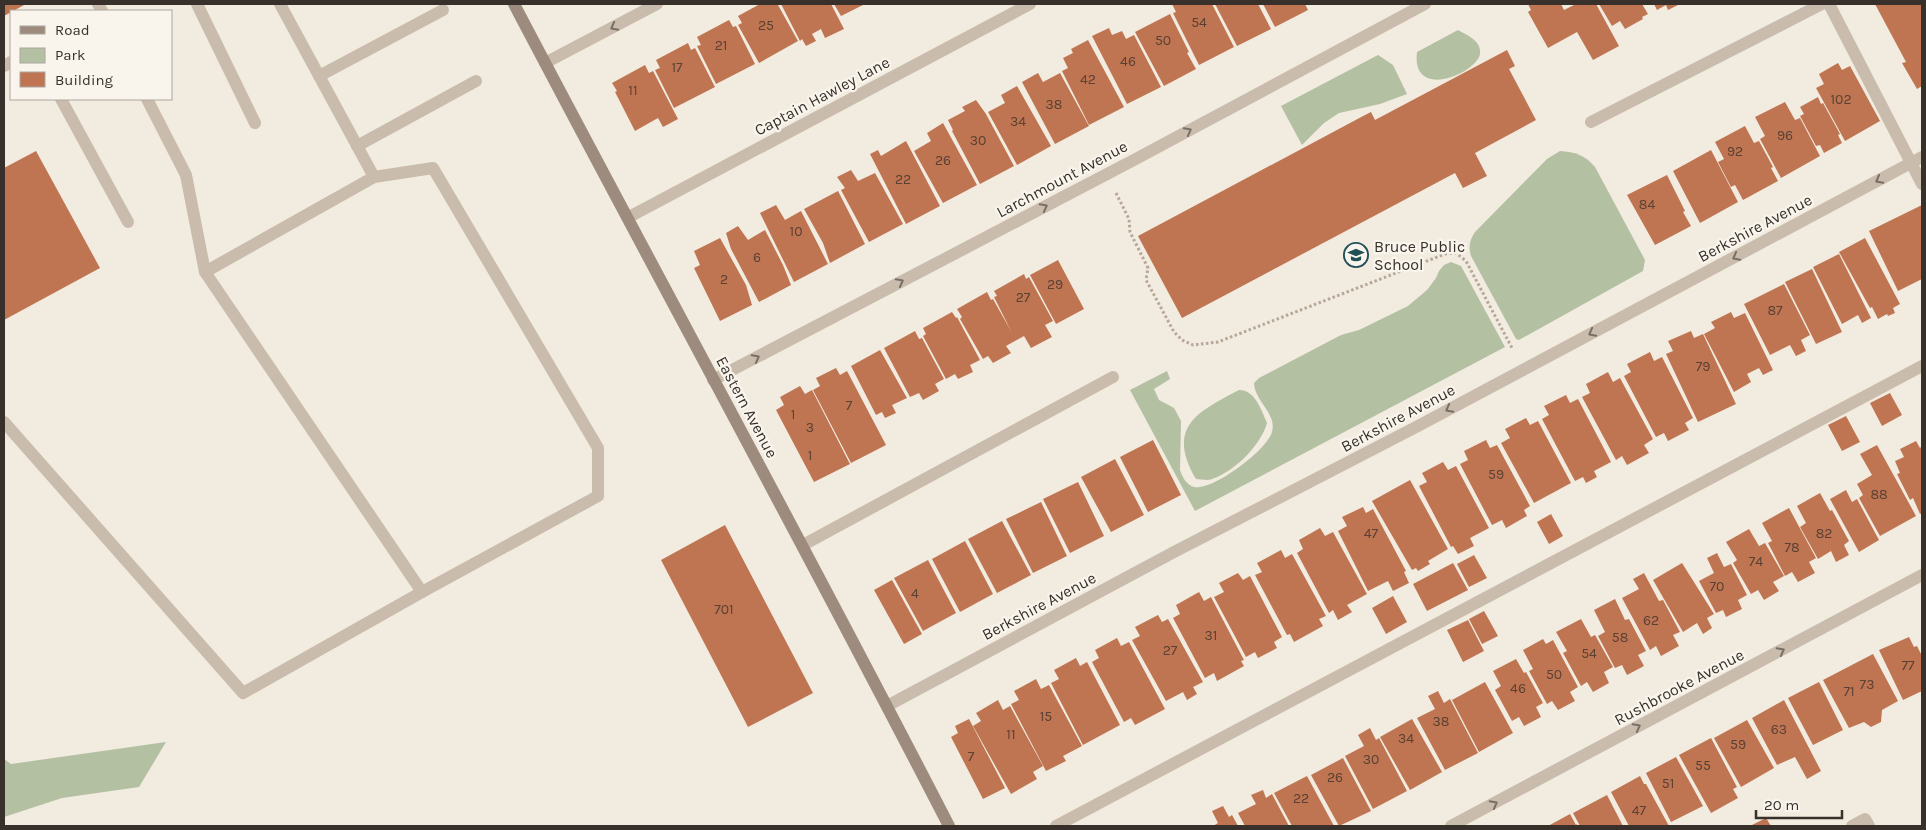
<svg xmlns="http://www.w3.org/2000/svg" width="1926" height="830" font-family="Karla,sans-serif">
<rect width="100%" height="100%" fill="#f2ebe0"/>
<g fill="#b3c0a1">
<path d="M1458,30C1467,35 1482,41 1480,54C1476,74 1411,101 1417,52Z"/>
<polygon points="1378,55 1393,65 1407,94 1380,104 1339,113 1324,123 1302,145 1281,106"/>
<path d="M1560,151C1575,152 1585,155 1595,167L1645,260L1643,271L1519,340L1516,339L1471,256C1468,247 1470,239 1475,232L1547,159Z"/>
<path d="M1451,262L1461,266L1505,347L1195,511L1130,390L1167,371L1170,379L1154,389L1159,400L1174,408L1181,421L1180,470C1182,476 1186,485 1194,487C1213,491 1267,450 1272,432C1277,413 1255,402 1254,383L1259,378L1341,335L1359,330L1408,306L1427,290L1436,278L1439,271L1444,265Z"/>
<path d="M1239,390C1255,390 1261,409 1267,423C1261,445 1234,472 1212,479C1208,481 1201,479 1196,479C1166,427 1197,412 1239,390Z"/>
<polygon points="166,742 139,787 62,798 4,817 4,759 11,764"/>
</g>
<g fill="#bf7551">
<polygon points="4,4 26,4 4,16"/>
<polygon points="760,4 778,5 798,41 759,63 738,25 742,23 738,16"/>
<polygon points="781,4 831,4 844,29 825,38 821,29 812,34 816,41 806,46 802,39 800,41"/>
<polygon points="834,4 865,4 841,16"/>
<polygon points="1172,4 1212,4 1234,47 1199,65 1173,13 1176,12"/>
<polygon points="1215,4 1258,4 1271,29 1237,46"/>
<polygon points="1263,4 1305,4 1308,10 1275,27"/>
<polygon points="1528,4 1561,4 1564,10 1576,4 1596,4 1619,46 1593,60 1577,32 1548,48 1528,12 1531,10"/>
<polygon points="1599,4 1642,4 1648,14 1642,17 1643,19 1625,29 1620,21 1612,26"/>
<polygon points="1654,4 1680,4 1668,10 1666,5 1657,10"/>
<polygon points="1875,4 1922,4 1922,86 1917,89 1902,63 1906,62"/>
<polygon points="1170,14 1189,52 1187,53 1196,69 1164,86 1135,32"/>
<polygon points="729,20 733,27 736,26 755,64 716,84 697,46 701,45 697,37"/>
<polygon points="1109,28 1112,35 1122,31 1126,39 1134,35 1161,87 1127,104 1092,36"/>
<polygon points="1088,40 1124,107 1089,125 1062,71 1068,68 1063,58 1073,53 1071,49"/>
<polygon points="688,43 691,50 695,48 715,87 674,108 655,70 660,68 656,60"/>
<polygon points="1507,50 1515,66 1509,69 1536,120 1475,153 1487,176 1463,188 1455,173 1182,318 1138,236 1365,115 1371,112 1375,120"/>
<polygon points="1838,63 1842,70 1850,66 1880,121 1845,141 1816,88 1824,84 1819,74"/>
<polygon points="645,65 649,73 653,71 678,119 663,127 658,118 635,131 615,92 617,91 612,83"/>
<polygon points="1038,73 1043,82 1060,73 1089,126 1055,144 1022,82"/>
<polygon points="1017,86 1051,146 1017,165 988,112 1005,103 1001,95"/>
<polygon points="1818,97 1821,104 1823,103 1840,134 1838,135 1842,143 1824,153 1820,145 1816,146 1800,116 1804,114 1800,107"/>
<polygon points="976,100 986,114 1014,166 980,184 952,131 953,130 948,120 965,111 962,107"/>
<polygon points="1785,102 1795,120 1800,118 1820,156 1781,178 1760,139 1765,136 1755,117"/>
<polygon points="943,123 977,185 943,203 914,151 931,141 927,133"/>
<polygon points="1745,126 1754,143 1759,141 1773,167 1771,168 1778,181 1743,200 1735,185 1731,187 1718,162 1724,159 1715,142"/>
<polygon points="906,141 940,206 906,224 870,154 878,150 881,156"/>
<polygon points="1711,150 1738,202 1700,223 1673,171"/>
<polygon points="36,151 100,268 4,320 4,168"/>
<polygon points="851,170 858,181 875,173 903,224 869,242 841,190 845,188 837,177"/>
<polygon points="1667,175 1685,211 1683,212 1691,226 1655,245 1627,195"/>
<polygon points="838,191 865,244 830,263 823,243 804,209"/>
<polygon points="776,205 785,220 801,211 828,264 794,282 760,213"/>
<polygon points="1922,205 1922,279 1898,291 1869,231"/>
<polygon points="738,226 748,240 765,230 783,265 791,285 759,302 731,249 726,233"/>
<polygon points="720,238 746,285 752,305 720,321 694,268 700,265 694,251"/>
<polygon points="1865,238 1900,304 1893,308 1895,313 1888,316 1887,314 1878,319 1872,307 1870,308 1839,252"/>
<polygon points="1839,254 1871,318 1862,323 1858,315 1842,324 1813,267"/>
<polygon points="1058,260 1084,309 1056,324 1030,275"/>
<polygon points="1812,269 1842,332 1816,344 1785,282"/>
<polygon points="1024,274 1026,279 1029,277 1053,321 1045,325 1052,337 1031,348 1024,336 1006,346 1011,353 993,363 988,356 983,359 960,319 962,317 957,309 987,292 991,300 993,299 1011,331 994,297 997,296 994,291"/>
<polygon points="1784,284 1810,335 1801,340 1806,351 1796,356 1790,345 1770,355 1744,304"/>
<polygon points="952,312 956,318 957,317 980,360 970,365 973,372 958,379 955,374 946,379 923,336 926,334 923,328"/>
<polygon points="1731,312 1734,318 1745,313 1773,370 1763,375 1759,368 1747,374 1751,382 1734,392 1704,334 1715,328 1711,322"/>
<polygon points="915,331 919,339 922,338 944,379 935,384 939,391 923,400 919,393 910,397 884,348"/>
<polygon points="1691,331 1694,338 1703,334 1736,404 1698,422 1666,354 1673,351 1668,341"/>
<polygon points="880,350 907,398 892,405 896,413 885,418 882,412 876,415 851,366"/>
<polygon points="1650,352 1654,361 1662,357 1693,418 1685,423 1689,430 1668,441 1664,433 1656,437 1624,376 1631,372 1627,364"/>
<polygon points="836,368 840,375 847,371 886,445 851,463 813,390 820,386 816,378"/>
<polygon points="1608,372 1613,382 1620,378 1653,439 1644,445 1649,453 1627,465 1622,456 1616,460 1582,397 1590,393 1586,384"/>
<polygon points="800,386 805,394 812,390 850,464 814,482 776,410 784,405 780,397"/>
<polygon points="1890,393 1902,415 1882,426 1870,403"/>
<polygon points="1566,395 1570,403 1578,399 1611,462 1594,471 1597,477 1586,483 1583,477 1575,481 1542,419 1549,415 1544,406"/>
<polygon points="1846,416 1860,442 1842,451 1828,425"/>
<polygon points="1526,418 1530,425 1538,421 1571,483 1534,503 1501,443 1510,438 1505,429"/>
<polygon points="1153,440 1181,495 1148,512 1120,457"/>
<polygon points="1486,440 1490,448 1497,445 1530,506 1524,510 1527,516 1506,528 1502,520 1492,525 1460,464 1468,460 1464,451"/>
<polygon points="1916,441 1920,448 1922,446 1922,513 1920,514 1913,498 1910,500 1897,474 1900,473 1895,461 1904,457 1900,449"/>
<polygon points="1877,445 1916,516 1880,536 1859,498 1863,495 1857,484 1872,475 1860,454"/>
<polygon points="1115,459 1144,515 1111,532 1081,477"/>
<polygon points="1443,462 1448,470 1456,466 1489,528 1470,538 1474,546 1458,554 1453,546 1451,547 1419,486 1427,482 1422,473"/>
<polygon points="1410,480 1448,549 1428,561 1430,564 1418,571 1416,568 1412,570 1372,501"/>
<polygon points="1078,482 1104,536 1070,553 1043,499"/>
<polygon points="1846,490 1852,502 1857,499 1879,540 1859,552 1830,499"/>
<polygon points="1820,493 1830,511 1832,510 1849,541 1844,545 1849,555 1836,562 1831,551 1818,559 1800,527 1806,523 1797,506"/>
<polygon points="1041,502 1067,556 1033,573 1006,519"/>
<polygon points="1363,507 1366,513 1373,509 1406,571 1404,572 1409,583 1393,591 1388,581 1368,591 1338,531 1347,526 1342,517"/>
<polygon points="1789,508 1816,558 1809,562 1815,573 1798,582 1792,572 1785,576 1768,543 1772,541 1762,523"/>
<polygon points="1551,514 1563,536 1549,544 1537,522"/>
<polygon points="1002,521 1031,575 997,593 968,539"/>
<polygon points="725,525 813,693 748,727 661,560"/>
<polygon points="1320,528 1325,536 1333,532 1367,594 1347,605 1352,612 1338,620 1333,610 1329,613 1297,553 1303,549 1299,540"/>
<polygon points="1749,529 1759,546 1765,543 1784,576 1773,582 1779,591 1764,600 1758,590 1751,594 1733,563 1737,560 1726,542"/>
<polygon points="965,541 993,594 960,612 932,559"/>
<polygon points="1281,550 1285,558 1292,554 1326,616 1319,619 1323,626 1294,642 1290,634 1287,635 1255,575 1262,572 1257,563"/>
<polygon points="1717,553 1724,567 1731,564 1747,595 1738,600 1742,609 1726,617 1723,610 1716,613 1699,581 1714,573 1707,558"/>
<polygon points="1474,555 1487,578 1469,587 1457,564"/>
<polygon points="928,560 956,613 923,631 894,578"/>
<polygon points="1453,563 1468,590 1427,611 1413,584"/>
<polygon points="1682,563 1714,614 1707,618 1712,628 1703,634 1697,623 1683,632 1653,580"/>
<polygon points="1238,573 1243,580 1250,576 1282,637 1274,642 1277,648 1258,658 1255,652 1246,657 1214,597 1224,592 1219,583"/>
<polygon points="1644,573 1659,601 1663,600 1680,632 1673,635 1679,646 1661,656 1656,646 1650,650 1622,598 1639,589 1633,579"/>
<polygon points="892,580 922,634 904,644 874,590"/>
<polygon points="1199,592 1204,601 1211,597 1244,660 1241,661 1244,666 1217,681 1214,673 1205,678 1173,618 1180,614 1176,605"/>
<polygon points="1393,596 1407,622 1386,634 1372,608"/>
<polygon points="1615,599 1625,620 1629,619 1646,651 1638,655 1644,666 1627,675 1622,665 1615,668 1598,636 1605,632 1594,610"/>
<polygon points="1484,611 1498,636 1482,644 1469,619"/>
<polygon points="1158,615 1162,622 1168,619 1203,682 1193,687 1197,694 1187,700 1183,692 1166,701 1132,640 1140,636 1135,627"/>
<polygon points="1581,619 1591,637 1595,635 1613,667 1604,672 1609,683 1593,692 1587,682 1581,686 1563,653 1567,651 1556,632"/>
<polygon points="1468,620 1484,651 1463,662 1447,630"/>
<polygon points="1909,637 1914,647 1917,646 1922,656 1922,691 1903,700 1879,650"/>
<polygon points="1117,638 1121,646 1129,642 1165,709 1135,725 1131,718 1124,722 1092,662 1099,658 1095,650"/>
<polygon points="1543,639 1546,644 1553,640 1578,687 1570,692 1575,701 1558,710 1552,701 1547,704 1529,671 1533,669 1523,650"/>
<polygon points="1873,654 1898,701 1882,710 1881,722 1871,727 1864,722 1849,728 1823,680"/>
<polygon points="1076,658 1080,666 1087,662 1120,725 1083,745 1051,683 1059,679 1054,670"/>
<polygon points="1516,659 1524,673 1526,672 1543,703 1536,707 1541,717 1524,726 1519,717 1512,721 1495,690 1501,686 1493,671"/>
<polygon points="1036,679 1041,689 1049,685 1082,746 1063,756 1066,761 1046,771 1011,704 1019,700 1014,691"/>
<polygon points="1485,682 1513,733 1479,752 1452,700"/>
<polygon points="1819,682 1843,730 1813,745 1788,698"/>
<polygon points="1438,691 1444,703 1450,699 1478,753 1445,770 1417,718 1435,709 1428,696"/>
<polygon points="998,700 1003,710 1010,706 1043,766 1033,772 1037,779 1011,794 973,726 981,721 976,713"/>
<polygon points="1784,700 1821,771 1807,779 1795,757 1777,765 1752,718"/>
<polygon points="969,719 1005,788 983,799 951,737 958,733 955,726"/>
<polygon points="1412,719 1442,772 1410,790 1380,737"/>
<polygon points="1747,720 1774,768 1741,787 1714,738"/>
<polygon points="1370,728 1376,740 1379,738 1407,791 1373,809 1345,756 1364,746 1358,735"/>
<polygon points="1711,738 1737,787 1733,789 1738,798 1711,813 1679,755"/>
<polygon points="1676,757 1703,806 1671,822 1646,773"/>
<polygon points="1343,758 1371,811 1339,826 1311,775"/>
<polygon points="1307,776 1334,826 1292,826 1274,793"/>
<polygon points="1640,776 1644,784 1646,784 1669,826 1629,826 1611,792"/>
<polygon points="1263,790 1266,798 1272,794 1289,826 1245,826 1238,813 1256,804 1251,795"/>
<polygon points="1607,795 1623,826 1580,826 1573,813"/>
<polygon points="1223,806 1229,817 1232,815 1238,826 1213,826 1218,823 1212,811"/>
<polygon points="1570,814 1576,825 1577,824 1578,826 1548,826"/>
<polygon points="1766,818 1771,826 1750,826"/>
</g>
<g fill="none" stroke-linecap="round" stroke-linejoin="round">
<polyline stroke="#b6a797" stroke-width="3" stroke-dasharray="2.5 2.5" stroke-linecap="butt" points="1116,193 1129,219 1130,232 1148,268 1146,280 1174,332 1182,340 1193,345 1218,342 1445,254 1456,253 1466,261 1512,348"/>
<g stroke="#cabcac" stroke-width="12">
<polyline points="98,4 102,11"/>
<polyline points="197,4 255,123"/>
<polyline points="1829,4 1922,184"/>
<polyline points="4,66 11,62"/>
<polyline points="319,76 443,10"/>
<polyline points="61,99 128,222"/>
<polyline points="1591,122 1822,4"/>
<polyline points="357,146 476,81"/>
<polyline points="374,177 433,168 598,448 598,496 422,592"/>
<polyline points="629,217 1030,4"/>
<polyline points="205,272 374,177 280,4"/>
<polyline points="4,422 243,693 422,592 205,272 186,175 147,99"/>
<polyline points="803,545 1113,377"/>
<polyline points="1056,826 1922,366"/>
<polyline points="1852,826 1865,819 1869,826"/>
</g>
<g stroke="#cabcac" stroke-width="12">
<polyline points="545,63 657,4"/>
<polyline points="713,380 1132,161 1425,4"/>
<polyline points="887,706 1174,552 1418,426 1922,157"/>
<polyline points="1451,826 1922,575"/>
</g>
<path stroke="#9d8c7e" stroke-width="12" d="M514,4C658,278 807,550 949,826"/>
</g>
<defs><path id="oneway-chevron" d="M-2-3.5L2.5 0L-2 3.5" fill="none" stroke-width="1.6" stroke-linecap="round" stroke-linejoin="round" transform="scale(1.25)"/></defs>
<g stroke="#7a6f65">
<use href="#oneway-chevron" transform="translate(614 27) rotate(152)"/>
<use href="#oneway-chevron" transform="translate(1188 131) rotate(-28)"/>
<use href="#oneway-chevron" transform="translate(1879 180) rotate(152)"/>
<use href="#oneway-chevron" transform="translate(1044 207) rotate(-28)"/>
<use href="#oneway-chevron" transform="translate(1736 257) rotate(152)"/>
<use href="#oneway-chevron" transform="translate(900 282) rotate(-28)"/>
<use href="#oneway-chevron" transform="translate(1592 333) rotate(152)"/>
<use href="#oneway-chevron" transform="translate(756 358) rotate(-28)"/>
<use href="#oneway-chevron" transform="translate(1449 409) rotate(152)"/>
<use href="#oneway-chevron" transform="translate(1781 651) rotate(-28)"/>
<use href="#oneway-chevron" transform="translate(1637 727) rotate(-28)"/>
<use href="#oneway-chevron" transform="translate(1494 804) rotate(-28)"/>
</g>
<defs>
<symbol id="school-ring" viewBox="-11 -11 22 22"><circle r="9.5" fill="#f9f5ed" stroke="#225058" stroke-width="1.5"/><path d="M0-5L7-2L0 1L-7-2ZM-4 1L0 2.5L4 1V4Q0 6-4 4Z" fill="#225058"/></symbol>
</defs>
<g fill-rule="evenodd">
<use href="#school-ring" x="1342" y="241" width="28" height="28"/>
</g>
<g text-anchor="middle" dominant-baseline="central" stroke-width="4.5" stroke-linejoin="round" paint-order="stroke">
<g font-size="14" fill="#5a4134">
<text x="1199" y="22">54</text>
<text x="766" y="25">25</text>
<text x="1163" y="40">50</text>
<text x="721" y="45">21</text>
<text x="1128" y="61">46</text>
<text x="677" y="67">17</text>
<text x="1088" y="79">42</text>
<text x="633" y="90">11</text>
<text x="1841" y="99">102</text>
<text x="1054" y="104">38</text>
<text x="1018" y="121">34</text>
<text x="1785" y="135">96</text>
<text x="978" y="140">30</text>
<text x="1735" y="151">92</text>
<text x="943" y="160">26</text>
<text x="903" y="179">22</text>
<text x="1647" y="204">84</text>
<text x="796" y="231">10</text>
<text x="757" y="257">6</text>
<text x="724" y="279">2</text>
<text x="1055" y="284">29</text>
<text x="1023" y="297">27</text>
<text x="1775" y="310">87</text>
<text x="1703" y="366">79</text>
<text x="849" y="405">7</text>
<text x="793" y="414">1</text>
<text x="810" y="427">3</text>
<text x="810" y="455">1</text>
<text x="1496" y="474">59</text>
<text x="1879" y="494">88</text>
<text x="1371" y="533">47</text>
<text x="1824" y="533">82</text>
<text x="1792" y="547">78</text>
<text x="1756" y="561">74</text>
<text x="1717" y="586">70</text>
<text x="915" y="593">4</text>
<text x="724" y="609">701</text>
<text x="1651" y="620">62</text>
<text x="1211" y="635">31</text>
<text x="1620" y="637">58</text>
<text x="1170" y="650">27</text>
<text x="1589" y="653">54</text>
<text x="1908" y="665">77</text>
<text x="1554" y="674">50</text>
<text x="1867" y="684">73</text>
<text x="1518" y="688">46</text>
<text x="1849" y="691">71</text>
<text x="1046" y="716">15</text>
<text x="1441" y="721">38</text>
<text x="1779" y="729">63</text>
<text x="1011" y="734">11</text>
<text x="1406" y="738">34</text>
<text x="1738" y="744">59</text>
<text x="971" y="756">7</text>
<text x="1371" y="759">30</text>
<text x="1703" y="765">55</text>
<text x="1335" y="777">26</text>
<text x="1668" y="783">51</text>
<text x="1301" y="798">22</text>
<text x="1639" y="810">47</text>
</g>
<g font-size="16" fill="#38302b" stroke="#f9f5ed">
<text transform="translate(822 96) rotate(-28)">Captain Hawley Lane</text>
<text transform="translate(1062 179) rotate(-28)">Larchmount Avenue</text>
<text transform="translate(1755 228) rotate(-28)">Berkshire Avenue</text>
<text transform="translate(747 407) rotate(62)">Eastern Avenue</text>
<text transform="translate(1398 418) rotate(-28)">Berkshire Avenue</text>
<text transform="translate(1039 606) rotate(-28)">Berkshire Avenue</text>
<text transform="translate(1679 687) rotate(-28)">Rushbrooke Avenue</text>
</g>
<g font-size="16" fill="#38302b" stroke="#f9f5ed" text-anchor="start">
<text x="1374" y="246">Bruce Public<tspan x="1374" dy="18">School</tspan></text>
</g>
</g>
<rect width="1926" height="830" fill="none" stroke="#38302b" stroke-width="10"/>
<rect x="10" y="10" width="162" height="90" fill="#f9f5ed" stroke="#aca69f"/>
<rect x="20" y="26" width="25" height="8" fill="#9d8c7e" stroke="#aca69f"/>
<text x="55" y="35" font-size="15" fill="#38302b">Road</text>
<rect x="20" y="48" width="25" height="15" fill="#b3c0a1" stroke="#aca69f"/>
<text x="55" y="60" font-size="15" fill="#38302b">Park</text>
<rect x="20" y="72" width="25" height="15" fill="#bf7551" stroke="#aca69f"/>
<text x="55" y="85" font-size="15" fill="#38302b">Building</text>
<path d="M1756 810v8h86v-8" fill="none" stroke="#38302b" stroke-width="2.5"/>
<text x="1764" y="810" font-size="15" fill="#38302b" stroke="#f9f5ed" stroke-width="4" paint-order="stroke">20 m</text>
</svg>
